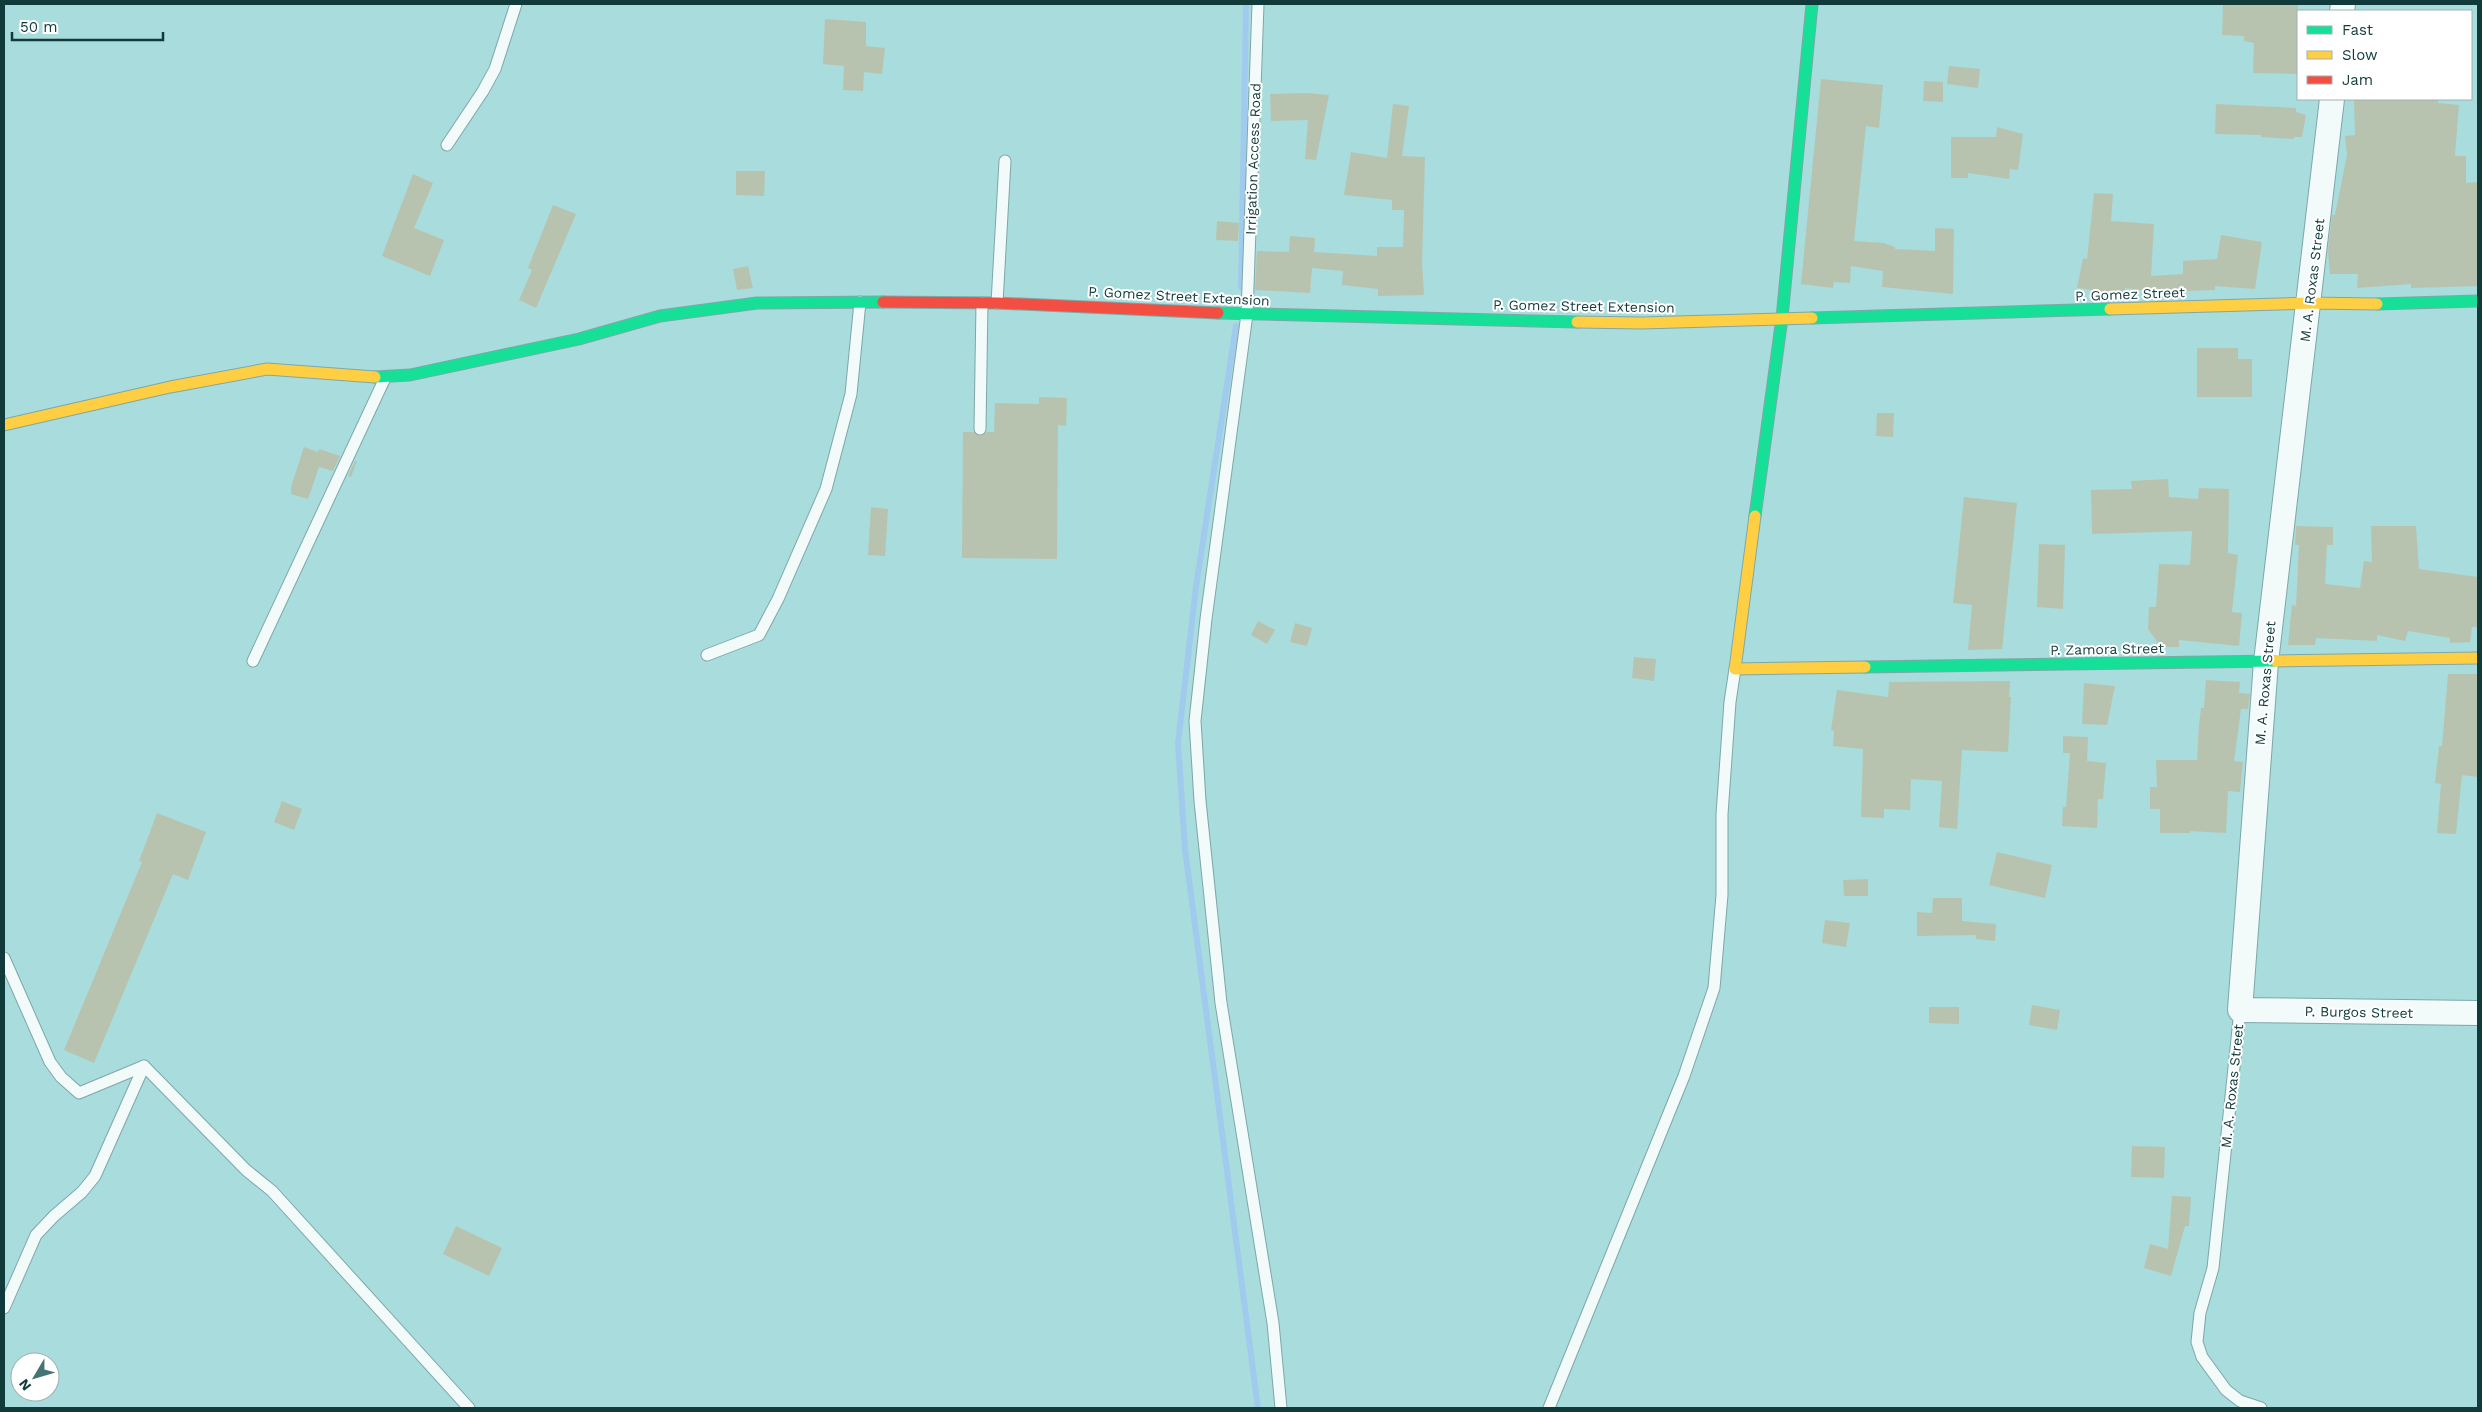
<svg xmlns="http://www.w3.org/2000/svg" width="2482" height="1412" font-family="'Work Sans',sans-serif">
<rect width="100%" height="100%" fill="#a9dcdc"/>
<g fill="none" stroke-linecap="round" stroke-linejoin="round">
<g stroke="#a1cbee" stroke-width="6">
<polyline points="1241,287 1246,4"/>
<polyline points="1236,326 1196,587 1178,743 1185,849 1258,1408"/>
</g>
</g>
<g fill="#b8c3af">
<polygon points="2223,4 2298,4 2298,74 2253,73 2254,43 2244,41 2244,36 2222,35"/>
<polygon points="825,19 866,22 866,46 885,48 882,74 864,72 863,91 843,90 844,66 823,64"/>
<polygon points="1949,66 1980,69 1978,88 1947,84"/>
<polygon points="1821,79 1883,85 1879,128 1866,126 1854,241 1884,243 1895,247 1895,249 1935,251 1935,228 1954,229 1953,294 1882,287 1883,271 1851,266 1850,283 1834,282 1833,288 1801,284"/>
<polygon points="1924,81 1943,82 1943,102 1923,101"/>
<polygon points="1307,93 1329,95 1316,160 1305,159 1308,120 1271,121 1270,94"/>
<polygon points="2354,99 2438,99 2438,103 2459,105 2455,156 2466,156 2466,183 2478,182 2478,286 2411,288 2411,284 2357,288 2358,274 2330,274 2328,251 2332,215 2335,215 2347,155 2345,136 2355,135"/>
<polygon points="1393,104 1409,106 1402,156 1425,157 1422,263 1424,295 1378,296 1378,289 1342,285 1343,271 1312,268 1310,293 1255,290 1257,251 1289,252 1290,236 1315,238 1314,252 1377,256 1377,247 1403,247 1404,210 1392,210 1392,200 1344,195 1351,152 1387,158"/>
<polygon points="2216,104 2296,108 2296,112 2306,115 2302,137 2294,137 2294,139 2261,137 2261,135 2215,134"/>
<polygon points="1997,127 2023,134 2018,170 2010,169 2009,179 1968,173 1968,178 1951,178 1951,137 1996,137"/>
<polygon points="736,171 765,171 764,196 736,195"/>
<polygon points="413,174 433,183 414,228 444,240 430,276 382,256"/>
<polygon points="2094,193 2113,194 2111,221 2154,224 2151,276 2183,274 2183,261 2217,259 2221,235 2262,242 2255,289 2215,286 2215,290 2158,292 2125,288 2124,293 2115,293 2077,288 2083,258 2087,259"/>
<polygon points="553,205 576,214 536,308 519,300 532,270 528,268"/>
<polygon points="1217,221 1239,223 1238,241 1216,240"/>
<polygon points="748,266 753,288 737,290 733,269"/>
<polygon points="2197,348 2238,348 2238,359 2252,359 2252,397 2197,397"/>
<polygon points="1039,397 1067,398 1066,426 1058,425 1057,559 962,558 963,432 973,432 980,436 987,432 994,432 995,403 1039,404"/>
<polygon points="1877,413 1894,413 1893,437 1876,436"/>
<polygon points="304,447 318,452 319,449 340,456 333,471 319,467 308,499 291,494 291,487"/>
<polygon points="355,461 357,461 351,477 348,476"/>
<polygon points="2168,479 2169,497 2198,499 2199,488 2229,489 2228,553 2238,555 2232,612 2242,613 2239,646 2179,640 2179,647 2161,647 2148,629 2149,607 2156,607 2159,564 2190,565 2192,531 2092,534 2091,490 2132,489 2131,481"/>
<polygon points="1964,497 2017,503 2002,649 1968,650 1972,605 1953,603"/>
<polygon points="871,507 888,509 885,556 868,555"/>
<polygon points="2296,526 2333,527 2333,545 2327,545 2325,584 2360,588 2364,561 2372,562 2371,526 2416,526 2419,569 2478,577 2478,627 2472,627 2470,642 2450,643 2450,638 2408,631 2405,641 2377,635 2377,641 2316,638 2315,645 2288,645 2292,605 2296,606 2299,545 2295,545"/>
<polygon points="2039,544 2065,545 2063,609 2037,607"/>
<polygon points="1258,621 1275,630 1267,644 1251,635"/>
<polygon points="1295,623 1312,628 1307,646 1290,642"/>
<polygon points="1634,657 1656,659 1654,681 1632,678"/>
<polygon points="2448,674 2478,674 2478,777 2462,775 2456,834 2437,833 2441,784 2435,783 2439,746 2442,746"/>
<polygon points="2206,680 2240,682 2239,693 2250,694 2248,709 2241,709 2234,761 2243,762 2240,792 2228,791 2226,833 2190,831 2190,833 2160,833 2160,809 2150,809 2150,787 2157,787 2156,760 2197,760 2199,725 2201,708 2204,708"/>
<polygon points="2010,681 2009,697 2011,697 2008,752 1962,750 1957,829 1939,827 1942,781 1911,779 1910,810 1884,809 1884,818 1861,817 1863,749 1833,746 1834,731 1831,730 1837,690 1888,697 1889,682"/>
<polygon points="2084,683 2115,686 2107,725 2082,724"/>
<polygon points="2063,736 2088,737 2087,761 2106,763 2103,799 2098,799 2097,828 2062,826 2063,807 2066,807 2070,753 2063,753"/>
<polygon points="282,801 302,809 294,830 274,822"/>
<polygon points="157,813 206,832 188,880 173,874 94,1063 64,1050 142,862 139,861"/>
<polygon points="1997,852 2052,865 2045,898 1989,885"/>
<polygon points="1868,879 1868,896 1844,896 1843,880"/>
<polygon points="1933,898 1962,898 1962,921 1996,924 1995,941 1976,939 1976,935 1917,936 1917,912 1932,913"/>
<polygon points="1825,920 1850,923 1846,947 1822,943"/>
<polygon points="2032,1005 2060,1010 2057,1030 2029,1025"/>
<polygon points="1929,1007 1959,1007 1959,1024 1929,1023"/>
<polygon points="2132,1146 2165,1147 2164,1178 2131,1177"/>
<polygon points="2172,1196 2191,1197 2189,1226 2185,1226 2171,1276 2144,1268 2150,1244 2168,1249"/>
<polygon points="456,1226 502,1248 489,1276 443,1254"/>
</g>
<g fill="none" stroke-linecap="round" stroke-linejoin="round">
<defs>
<g id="lane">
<polyline points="1258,4 1247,314 1206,619 1195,721 1200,801 1221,1003 1273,1323 1281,1408"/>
<polyline points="447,145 483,91 495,69 516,4"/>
<polyline points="997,303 1005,161"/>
<polyline points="980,429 982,303"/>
<polyline points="707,655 759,635 778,599 826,489 851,394 860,302"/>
<polyline points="253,661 385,378"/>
<polyline points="4,958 50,1062 61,1077 79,1093 144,1066 246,1170 272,1191 469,1408"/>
<polyline points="2240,1010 2213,1268 2200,1313 2197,1342 2202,1357 2226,1390 2240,1401 2261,1408"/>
<polyline points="4,1308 36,1235 54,1216 82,1192 95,1176 144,1066"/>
<polyline points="1549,1408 1684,1076 1714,988 1722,895 1722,814 1730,702 1735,669"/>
</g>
<g id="street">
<polyline points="2342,11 2343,4"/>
<polyline points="2332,99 2266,662 2240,1010 2478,1013"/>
</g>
<g id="fast">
<polyline points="2377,304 2478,301"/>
<polyline points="1218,313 1577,322"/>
<polyline points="1812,318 2110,309"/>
<polyline points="375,377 410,375 579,339 660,316 757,303 883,302"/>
<polyline points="1755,516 1782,318 1812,4"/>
<polyline points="1865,667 2276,661"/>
</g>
<g id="slow">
<polyline points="2110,309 2309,303 2377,304"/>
<polyline points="1577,322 1642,323 1812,318"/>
<polyline points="4,425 170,387 267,369 375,377"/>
<polyline points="1755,516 1735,669 1865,667"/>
<polyline points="2276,661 2478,658"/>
</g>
<polyline id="jam" points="883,302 997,303 1218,313"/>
</defs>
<use href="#lane" stroke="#7ea7a7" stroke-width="13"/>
<use href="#street" stroke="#7ea7a7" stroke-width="26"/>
<use href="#fast" stroke="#7ea7a7" stroke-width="13"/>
<use href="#slow" stroke="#7ea7a7" stroke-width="13"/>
<use href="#jam" stroke="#7ea7a7" stroke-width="13"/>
<use href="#lane" stroke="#f2fafa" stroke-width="11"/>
<use href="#street" stroke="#f2fafa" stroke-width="24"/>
<use href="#fast" stroke="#16e098" stroke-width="11"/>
<use href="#slow" stroke="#ffcf43" stroke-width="11"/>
<use href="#jam" stroke="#f24e42" stroke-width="11"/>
</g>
<g text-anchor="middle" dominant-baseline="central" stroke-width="4" stroke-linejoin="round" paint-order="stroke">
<g font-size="14" fill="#113a3a" stroke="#fff">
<text transform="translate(1253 159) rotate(-88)">Irrigation Access Road</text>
<text transform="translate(2312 280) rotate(-83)">M. A. Roxas Street</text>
<text transform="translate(2130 294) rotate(-2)">P. Gomez Street</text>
<text transform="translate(1179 296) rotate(3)">P. Gomez Street Extension</text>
<text transform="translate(1584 306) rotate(1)">P. Gomez Street Extension</text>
<text transform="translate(2107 649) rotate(-1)">P. Zamora Street</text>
<text transform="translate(2265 683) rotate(-85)">M. A. Roxas Street</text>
<text transform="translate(2359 1012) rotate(1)">P. Burgos Street</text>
<text transform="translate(2232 1086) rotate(-84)">M. A. Roxas Street</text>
</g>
</g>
<rect width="2482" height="1412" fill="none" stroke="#113a3a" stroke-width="10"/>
<rect x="2297" y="10" width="175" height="90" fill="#ffffff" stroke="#a0b0b0"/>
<rect x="2307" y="26" width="25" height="8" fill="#16e098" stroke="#a0b0b0"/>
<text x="2342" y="35" font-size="15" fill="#113a3a">Fast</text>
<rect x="2307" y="51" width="25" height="8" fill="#ffcf43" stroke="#a0b0b0"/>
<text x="2342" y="60" font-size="15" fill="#113a3a">Slow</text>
<rect x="2307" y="76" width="25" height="8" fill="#f24e42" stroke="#a0b0b0"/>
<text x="2342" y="85" font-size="15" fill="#113a3a">Jam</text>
<g transform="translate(35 1377) rotate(232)"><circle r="24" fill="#ffffff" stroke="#a0b0b0"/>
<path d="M0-4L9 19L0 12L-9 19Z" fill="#467373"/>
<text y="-8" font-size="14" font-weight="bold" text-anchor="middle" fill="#113a3a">N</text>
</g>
<path d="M12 32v8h151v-8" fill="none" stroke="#113a3a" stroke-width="2.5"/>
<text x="20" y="32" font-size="15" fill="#113a3a" stroke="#ffffff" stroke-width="4" paint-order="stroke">50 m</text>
</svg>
